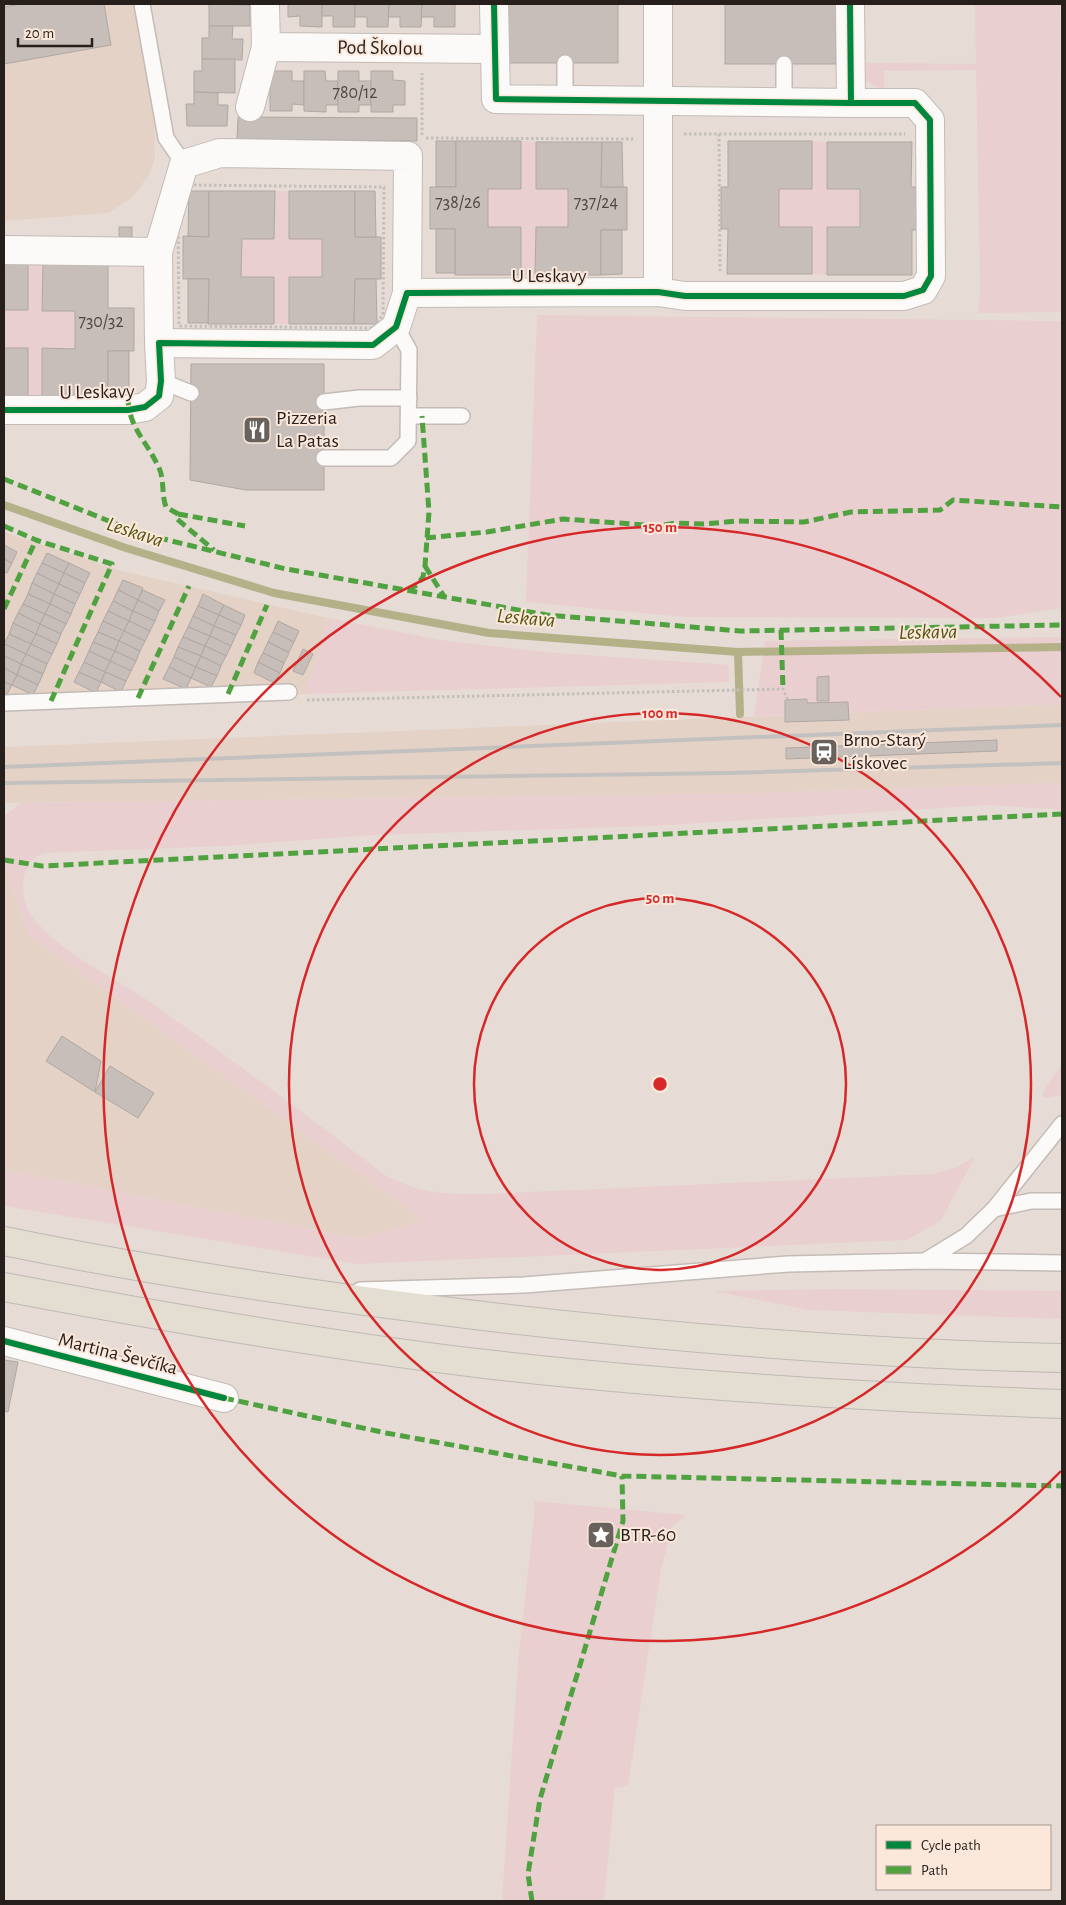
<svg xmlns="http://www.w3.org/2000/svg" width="1066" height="1905" font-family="'Alegreya Sans',sans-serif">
<rect width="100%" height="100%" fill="#e6dcd5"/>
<g fill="#e5d2c6">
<polygon points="4,4 137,4 154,99 155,158 150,173 133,197 109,213 4,221"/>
<polygon points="4,532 122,571 328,618 306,694 4,709"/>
<polygon points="1062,704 1062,783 730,794 4,803 4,747"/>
<polygon points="4,863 29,935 424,1220 361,1239 4,1170"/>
</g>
<g fill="#eacfd1">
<path d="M975,4H1060L1062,312L978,313L980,291L976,70L884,71V90C855,80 861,69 861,42L866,43V63L976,64Z"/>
<polygon points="521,141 536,142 536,189 568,189 568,227 536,227 535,275 521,275 488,227 488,189 521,189"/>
<polygon points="812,141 827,142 827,189 860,189 860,227 827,275 812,274 812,227 779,227 779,189 812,189"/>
<polygon points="275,191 289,191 322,239 322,277 289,277 289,324 274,324 274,277 241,277 242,239 274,238"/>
<polygon points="28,263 43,263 42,311 75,311 75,349 42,349 42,396 28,396 28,349 4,348 4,310 28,310"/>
<polygon points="537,315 1062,321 1062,608 997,618 684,617 526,602"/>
<polygon points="328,618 441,640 544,652 729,665 729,682 306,694"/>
<polygon points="1062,637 1062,704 754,716 765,641"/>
<path d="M1062,783V810L989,805L653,826L374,835L225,846L46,853C21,857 18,894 30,913C55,950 108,974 144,998C227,1055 306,1115 385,1175C423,1195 446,1194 487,1194L932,1174L955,1168L975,1157L941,1220L907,1240L358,1264L4,1206V1170L361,1239L424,1220L29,935L4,863V816L21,803L730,794Z"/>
<polygon points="1062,1064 1062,1095 1043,1098 1043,1091"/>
<polygon points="837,1289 1062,1291 1062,1319 809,1310 713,1291"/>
<polygon points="533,1501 686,1515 672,1527 661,1570 628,1786 615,1788 604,1901 502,1901 518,1662 535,1507"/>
</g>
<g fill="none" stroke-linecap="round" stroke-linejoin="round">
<g stroke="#b4b188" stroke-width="8">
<polyline points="4,505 126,548 274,593 489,633 738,652 1062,647"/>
<polyline points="738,652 740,714"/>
</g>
</g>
<g fill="#c7beba" stroke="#afa7a3">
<polygon points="21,4 104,4 111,45 4,64 4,7"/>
<polygon points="209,4 250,5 250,26 209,26"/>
<polygon points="288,4 322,4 322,27 300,26 300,16 288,17"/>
<polygon points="322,4 355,4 355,27 333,27 333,16 322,16"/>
<polygon points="355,4 389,4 388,27 367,27 367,17 355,17"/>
<polygon points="389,4 422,4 421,27 400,27 400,17 388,17"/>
<polygon points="422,4 455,4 455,27 434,27 434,17 421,17"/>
<rect x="507" y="4" width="111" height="59"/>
<rect x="725" y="4" width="111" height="60"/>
<polygon points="209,26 233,26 232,39 243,39 242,60 202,59 202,38 209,38"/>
<polygon points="202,59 235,59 235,93 194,92 194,71 202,71"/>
<polygon points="270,71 292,71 292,81 304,81 304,105 292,104 292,111 270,111"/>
<polygon points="304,71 325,71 326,81 338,81 338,105 326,105 326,112 304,111"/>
<polygon points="338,71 359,71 359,81 371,81 371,105 359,105 359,112 338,112"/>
<polygon points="371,71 393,71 393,80 405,81 405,105 393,105 393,112 371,112"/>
<polygon points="194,92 218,93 218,105 228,105 227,126 187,126 186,104 194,104"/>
<polygon points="238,117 417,118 417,141 237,139"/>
<rect x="436" y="141" width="20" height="46"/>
<polygon points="456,141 521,141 521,189 488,189 488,227 521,227 521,275 455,275 455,229 430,229 430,187 456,187"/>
<polygon points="728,141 812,141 812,189 779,189 779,227 812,227 812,274 727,274 728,229 721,229 721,187 728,187"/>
<polygon points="536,142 602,142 601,187 627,187 627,230 601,230 601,275 535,275 536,227 568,227 568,189 536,189"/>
<polygon points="602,142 622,142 623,187 601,187"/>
<polygon points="827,142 912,142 911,187 918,187 919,230 912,230 912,275 827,275 827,227 860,227 860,189 827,189"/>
<polygon points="189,191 209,191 209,237 188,236"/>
<polygon points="209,191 275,191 274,239 242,239 241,277 274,277 274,324 208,324 209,279 183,279 183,236 209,237"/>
<polygon points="289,191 355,191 355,237 381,237 381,279 355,279 354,324 289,324 289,277 322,277 322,239 289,239"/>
<polygon points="355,191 375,191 376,237 355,237"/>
<rect x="119" y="227" width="13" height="10"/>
<rect x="436" y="229" width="19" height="44"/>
<polygon points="601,230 622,230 622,274 601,275"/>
<rect x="4" y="263" width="24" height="47"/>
<polygon points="43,263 108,263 108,308 134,308 134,351 108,351 108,396 42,396 42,348 75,349 75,311 42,311"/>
<polygon points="188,279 209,279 208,323 188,323"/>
<polygon points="355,279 376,279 377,324 354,324"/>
<rect x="4" y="348" width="24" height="48"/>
<rect x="108" y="351" width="21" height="45"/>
<polygon points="191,364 324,364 324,490 246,490 190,480"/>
<polygon points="4,545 17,552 12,563 4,559"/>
<polygon points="47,553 69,563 64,573 42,563"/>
<polygon points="4,559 12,563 7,573 4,572"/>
<polygon points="42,563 64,573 59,584 37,573"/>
<polygon points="69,563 90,573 85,583 64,573"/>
<polygon points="37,573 59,584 54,594 32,583"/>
<polygon points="64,573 85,583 80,594 59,584"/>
<polygon points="123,580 143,588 138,600 118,590"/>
<polygon points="32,583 54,594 50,604 28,594"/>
<polygon points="59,584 80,594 75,604 54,594"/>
<polygon points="118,590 138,600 133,611 113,601"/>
<polygon points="143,590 165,600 159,611 138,600"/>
<polygon points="28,594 50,604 45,614 23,604"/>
<polygon points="54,594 75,604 71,614 50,604"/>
<polygon points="203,594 224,605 219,615 198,606"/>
<polygon points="138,600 159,611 155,621 133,611"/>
<polygon points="113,601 133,611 129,621 108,611"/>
<polygon points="23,604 45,614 40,624 18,613"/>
<polygon points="50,604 71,614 66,624 45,614"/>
<polygon points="224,605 245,615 241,625 219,615"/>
<polygon points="198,606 219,615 214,626 193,616"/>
<polygon points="108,611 129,621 124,631 103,621"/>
<polygon points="133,611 155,621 150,631 129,621"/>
<polygon points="18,613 40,624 36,634 13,623"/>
<polygon points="45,614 66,624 61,634 40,624"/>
<polygon points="219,615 241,625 236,635 214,626"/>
<polygon points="193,616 214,626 210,636 188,627"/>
<polygon points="103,621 124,631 119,641 98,632"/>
<polygon points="129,621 150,631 145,641 124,631"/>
<polygon points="278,621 299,631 294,642 273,632"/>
<polygon points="13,623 36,634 31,644 9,634"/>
<polygon points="40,624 61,634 57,644 36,634"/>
<polygon points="214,626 236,635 231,646 210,636"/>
<polygon points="188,627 210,636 205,646 183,637"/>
<polygon points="124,631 145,641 140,651 119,641"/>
<polygon points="98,632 119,641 115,651 93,642"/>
<polygon points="273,632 294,642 289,652 268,642"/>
<polygon points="9,634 31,644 26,654 4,644"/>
<polygon points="36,634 57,644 52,654 31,644"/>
<polygon points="210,636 231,646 226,656 205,646"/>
<polygon points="183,637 205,646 201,656 178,647"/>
<polygon points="119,641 140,651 136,661 115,651"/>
<polygon points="93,642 115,651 110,661 89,651"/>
<polygon points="268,642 289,653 284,663 263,653"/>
<polygon points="4,644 26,654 21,664 4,656"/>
<polygon points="31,644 52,654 47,664 26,654"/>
<polygon points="205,646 226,656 221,666 201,656"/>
<polygon points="178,647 201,656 196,667 174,657"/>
<polygon points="303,649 313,654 303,675 293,671"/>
<polygon points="89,651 110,661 105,672 84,662"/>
<polygon points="115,651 136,661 131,671 110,661"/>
<polygon points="263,653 284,663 280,673 258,662"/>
<polygon points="26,654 47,664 43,674 21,664"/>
<polygon points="4,656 21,664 17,675 4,668"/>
<polygon points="201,656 221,666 217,676 196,667"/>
<polygon points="174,657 196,667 191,678 169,667"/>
<polygon points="110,661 131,671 126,681 105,672"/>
<polygon points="84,662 105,672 101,682 79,672"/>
<polygon points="258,662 280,673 274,683 254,673"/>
<polygon points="21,664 43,674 38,685 17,675"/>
<polygon points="169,667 191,678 186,689 163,679"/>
<polygon points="196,667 217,676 211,687 191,678"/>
<polygon points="4,668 17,675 12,685 4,682"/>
<polygon points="79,672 101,682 96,693 74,682"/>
<polygon points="105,672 126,681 121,692 101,682"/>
<polygon points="17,675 38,685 33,695 12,685"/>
<polygon points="829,676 829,701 817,701 817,677"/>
<polygon points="4,682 12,685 6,696 4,695"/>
<polygon points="807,699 807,703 848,702 849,720 785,722 785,700"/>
<polygon points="997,740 997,751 786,759 786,748"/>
<polygon points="62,1036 101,1061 95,1092 46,1061"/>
<polygon points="110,1066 154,1093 138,1118 95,1092"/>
<polygon points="4,1360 18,1362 8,1412 4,1411"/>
</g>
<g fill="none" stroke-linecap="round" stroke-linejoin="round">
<defs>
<g id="service">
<polyline points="142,4 166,138 184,164"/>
<polyline points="784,64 784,103"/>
<polyline points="565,101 565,63"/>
<polyline points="161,381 191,393"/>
<polyline points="324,402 359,398 409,398"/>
<polyline points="409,416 462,416"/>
<polyline points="324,458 391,458 408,441 409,350 396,327"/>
<polyline points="4,703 289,692"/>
<polyline points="994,1209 1031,1201 1062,1201"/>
<polyline points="925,1261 966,1236 994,1209 1062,1124"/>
<polyline points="360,1290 524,1285 788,1264 925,1261 1062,1263"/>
</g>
<g id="minor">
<polyline points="265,4 266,47 494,49"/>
<polyline points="494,4 496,99 851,103 850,4"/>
<polyline points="250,107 266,47"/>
<polyline points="4,250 158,252"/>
<polyline points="658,292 658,4"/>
<polyline points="159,343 158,252 184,164 220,153 408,156 407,293"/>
<polyline points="4,410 128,410 145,407 159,396 161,381 159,343 373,345 396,327 407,293 658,292 685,296 904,296 923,290 931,276 930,120 915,103 851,103"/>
<polyline points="4,1341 224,1398"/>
</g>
<g id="motorway">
<path d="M4,1241C160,1273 317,1296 475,1315C670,1338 866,1354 1062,1358"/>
<path d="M4,1287C163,1317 324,1345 485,1364C677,1386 870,1397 1062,1404"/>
</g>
</defs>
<use href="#service" stroke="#c3bbb5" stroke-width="18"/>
<use href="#minor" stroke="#c3bbb5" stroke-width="30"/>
<use href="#motorway" stroke="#beb9b6" stroke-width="30"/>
<g stroke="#c2bebb" stroke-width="3" stroke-dasharray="2.5 2.5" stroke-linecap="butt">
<polyline points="684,134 905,134"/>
<polyline points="719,134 720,271"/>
<polyline points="422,135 422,73"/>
<polyline points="426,138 633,139"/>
<polygon points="184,185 384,187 383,315 372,328 179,326 178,223"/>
<polyline points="307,700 783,689 791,707 844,706 843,718 792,719 791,707"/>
<polyline points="792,755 994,745"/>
</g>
<use href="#service" stroke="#fbfaf9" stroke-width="15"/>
<use href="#minor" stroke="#fbfaf9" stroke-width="28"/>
<use href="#motorway" stroke="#e3ddd2" stroke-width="28"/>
<g stroke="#c3c1bf" stroke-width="4">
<polyline points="4,767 1062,725"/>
<polyline points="4,783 730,773 1062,763"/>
</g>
<g stroke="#50a240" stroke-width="5" stroke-dasharray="10 5" stroke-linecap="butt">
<path d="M128,400C129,427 147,442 158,466C165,478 161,494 166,507L178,514L177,519L214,550"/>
<polyline points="4,479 139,533 286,569 547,615 740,631 1062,625"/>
<polyline points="178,514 245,526"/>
<polyline points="4,526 36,540 112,564 51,701"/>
<polyline points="426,538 487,532 563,519 659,526 675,523 704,524 738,521 804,522 851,512 940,510 953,500 1062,507"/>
<polyline points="425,566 445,598"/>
<polyline points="408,590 417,585 423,577 425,566 429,512 422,416"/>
<polyline points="4,609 36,540"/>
<polyline points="781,630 783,689"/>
<polyline points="228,694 267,605"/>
<polyline points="138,698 189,586"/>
<polyline points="4,860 42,866 1062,814"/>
<polyline points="224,1398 386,1433 622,1476 1062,1486"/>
<polyline points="532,1901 528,1874 540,1799 623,1521 622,1476"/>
</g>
<defs>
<g id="cycleway">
<polyline points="494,4 496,99 851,103 850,4"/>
<polyline points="4,410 128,410 145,407 159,396 161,381 159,343 373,345 396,327 407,293 658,292 685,296 904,296 923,290 931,276 930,120 915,103 851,103"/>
<polyline points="4,1341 224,1398"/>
</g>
</defs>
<use href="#cycleway" stroke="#fbe8db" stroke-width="9"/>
<use href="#cycleway" stroke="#00873e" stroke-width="6"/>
</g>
<g fill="none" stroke="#d62828" stroke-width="2.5">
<circle cx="660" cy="1084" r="186"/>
<circle cx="660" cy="1084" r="371"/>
<path d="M1061 1471A557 557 0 1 1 1061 697"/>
</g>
<defs>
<symbol id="restaurant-square" viewBox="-11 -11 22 22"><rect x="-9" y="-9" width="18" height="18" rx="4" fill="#69615c" stroke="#fbe8db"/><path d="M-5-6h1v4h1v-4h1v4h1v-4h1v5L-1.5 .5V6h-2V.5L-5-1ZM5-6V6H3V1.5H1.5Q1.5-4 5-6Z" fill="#fff"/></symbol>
<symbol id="station-square" viewBox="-11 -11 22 22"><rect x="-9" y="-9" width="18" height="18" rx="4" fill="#69615c" stroke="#fbe8db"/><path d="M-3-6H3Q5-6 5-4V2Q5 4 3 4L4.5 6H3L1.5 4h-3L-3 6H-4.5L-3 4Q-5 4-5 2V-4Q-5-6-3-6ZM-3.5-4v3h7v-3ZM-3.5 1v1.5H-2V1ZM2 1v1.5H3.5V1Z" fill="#fff"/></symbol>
<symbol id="sight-square" viewBox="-11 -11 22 22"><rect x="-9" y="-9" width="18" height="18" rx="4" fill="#69615c" stroke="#fbe8db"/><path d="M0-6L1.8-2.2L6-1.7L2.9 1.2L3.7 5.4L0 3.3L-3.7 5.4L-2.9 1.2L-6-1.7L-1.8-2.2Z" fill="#fff"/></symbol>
</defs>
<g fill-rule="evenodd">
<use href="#restaurant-square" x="241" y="414" width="32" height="32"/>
<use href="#station-square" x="808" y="736" width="32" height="32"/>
<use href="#sight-square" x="585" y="1519" width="32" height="32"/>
</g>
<g text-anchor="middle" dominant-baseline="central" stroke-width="4" stroke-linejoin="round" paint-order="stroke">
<g font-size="18" fill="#4e4743">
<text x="355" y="93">780/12</text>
<text x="458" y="203">738/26</text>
<text x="596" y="203">737/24</text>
<text x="101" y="322">730/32</text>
</g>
<g font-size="20" fill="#261f1b" stroke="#fbe8db">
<text transform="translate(380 48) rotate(1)">Pod Školou</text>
<text x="549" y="276">U Leskavy</text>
<text transform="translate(97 392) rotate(-1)">U Leskavy</text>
<text transform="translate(118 1354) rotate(14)">Martina Ševčíka</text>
</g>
<g font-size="20" fill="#261f1b" stroke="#fbe8db" text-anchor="start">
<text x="276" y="418">Pizzeria<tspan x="276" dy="23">La Patas</tspan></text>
<text x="843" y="740">Brno-Starý<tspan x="843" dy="23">Lískovec</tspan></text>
<text x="620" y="1535">BTR-60</text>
</g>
<g font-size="21" font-style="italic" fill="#555512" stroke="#fbe8db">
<text transform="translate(135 532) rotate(18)">Leskava</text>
<text transform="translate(526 618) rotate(5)">Leskava</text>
<text transform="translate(928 632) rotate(-1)">Leskava</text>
</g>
</g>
<circle cx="660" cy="1084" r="8" fill="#d62828" stroke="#fbe8db" stroke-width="2.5"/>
<g font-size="15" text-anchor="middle" font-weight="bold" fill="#d62828" stroke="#fbe8db" stroke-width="4" stroke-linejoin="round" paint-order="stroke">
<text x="660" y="532">150 m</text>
<text x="660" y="718">100 m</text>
<text x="660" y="903">50 m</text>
</g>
<rect width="1066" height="1905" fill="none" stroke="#261f1b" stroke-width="10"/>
<rect x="876" y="1825" width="175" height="65" fill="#fbe8db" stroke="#a6988e"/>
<rect x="886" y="1841" width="25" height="8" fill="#00873e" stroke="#a6988e"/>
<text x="921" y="1850" font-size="15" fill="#261f1b">Cycle path</text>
<rect x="886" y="1866" width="25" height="8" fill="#50a240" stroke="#a6988e"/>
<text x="921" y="1875" font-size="15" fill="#261f1b">Path</text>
<path d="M18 38v8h74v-8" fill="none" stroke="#261f1b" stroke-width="2.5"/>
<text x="25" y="38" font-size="15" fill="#261f1b" stroke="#fbe8db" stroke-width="4" paint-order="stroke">20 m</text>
</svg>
